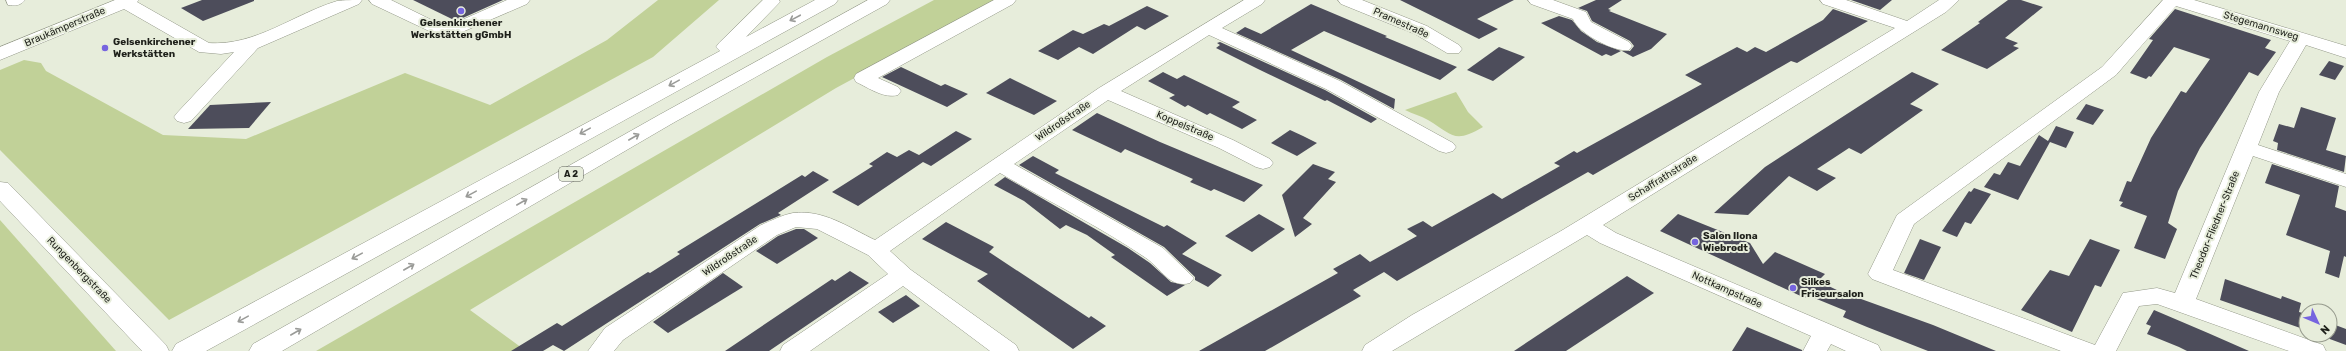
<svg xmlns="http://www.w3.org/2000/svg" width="2346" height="351" font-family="Rubik,sans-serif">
<rect width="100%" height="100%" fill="#e7eddb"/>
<g fill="#c1d198">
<polygon points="658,0 719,0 653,57 169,320 0,150 0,70 24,60 41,63 46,71 163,135 246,139 405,73 490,105 607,40"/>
<polygon points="934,0 999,0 836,88 470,310 526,351 316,351 827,57"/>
<path d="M1456,92L1468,112L1483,127C1454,144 1453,135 1428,120C1421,116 1413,114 1405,110Z"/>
<polygon points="0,220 116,351 0,351"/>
</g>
<g fill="#4d4d5b">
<polygon points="202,0 254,0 254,1 203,21 181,8"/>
<polygon points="413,0 503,0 456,21"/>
<polygon points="1400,0 1514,0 1477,19 1498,29 1479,39"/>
<polygon points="1596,0 1622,0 1608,9 1611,10 1609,11 1667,34 1651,49 1633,57 1622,51 1630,51 1634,46 1630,41 1592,21 1587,11 1578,8"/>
<polygon points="1851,0 1892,0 1880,10"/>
<polygon points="2008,0 2021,0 2043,7 2005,38 2018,43 2013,46 2019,48 1987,69 1941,50 1980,23 1978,22"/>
<polygon points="1311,4 1387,36 1385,37 1457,67 1440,80 1324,31 1291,50 1395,99 1394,109 1341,80 1236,33 1245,27 1261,34"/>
<polygon points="1147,6 1169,16 1145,30 1137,26 1093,54 1079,47 1058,60 1038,51 1073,30 1083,34 1104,24 1109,26"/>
<polygon points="1833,9 1868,21 1797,63 1791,61 1593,175 1588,172 1397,281 1384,272 1353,290 1361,296 1265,351 1199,351 1338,273 1333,269 1360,254 1370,262 1417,236 1407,229 1423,221 1432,227 1493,193 1502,199 1560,166 1554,163 1574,151 1577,153 1702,84 1685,75 1737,47 1747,52 1755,47 1766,52 1823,20"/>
<polygon points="2175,9 2271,40 2265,48 2276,52 2258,76 2249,72 2200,148 2178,191 2168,223 2177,229 2165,259 2134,248 2147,216 2120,206 2123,202 2119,201 2127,181 2131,182 2151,138 2181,91 2186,93 2210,59 2174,47 2151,77 2149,76 2146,79 2130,73 2153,40 2149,39"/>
<polygon points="1559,16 1572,20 1581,31 1597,42 1621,51 1611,56 1606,54 1602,56 1541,23"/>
<polygon points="1220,42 1325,90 1377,119 1371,123 1327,100 1325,101 1258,69 1216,48 1220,45 1217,43"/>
<polygon points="1499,47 1525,57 1493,81 1467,70"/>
<polygon points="2329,61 2344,66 2335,80 2319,75"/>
<polygon points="901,67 941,86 945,84 968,94 947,107 882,77"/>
<polygon points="1163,72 1177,79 1184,75 1240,102 1232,107 1257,120 1242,129 1210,113 1207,115 1188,105 1185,107 1169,98 1175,95 1148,81"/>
<polygon points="1912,72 1939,84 1910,104 1923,110 1861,154 1849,148 1817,169 1836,178 1817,191 1789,176 1748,215 1714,213 1765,167"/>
<polygon points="1010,78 1057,101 1034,115 986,93"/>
<polygon points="271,102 249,128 188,129 210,105"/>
<polygon points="2086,104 2104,110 2093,125 2076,119"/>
<polygon points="2301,107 2336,118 2326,150 2346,156 2344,172 2277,150 2278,143 2273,141 2279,124 2294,128"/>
<polygon points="1097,113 1160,142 1263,185 1244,202 1214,189 1211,191 1190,182 1193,179 1125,149 1121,153 1072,130"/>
<polygon points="2056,126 2074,132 2066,148 2050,142 2018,200 1984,187 1994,173 2000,175 2008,162 2020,166 2039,135 2048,141"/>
<polygon points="1290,130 1303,136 1317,143 1297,156 1271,143"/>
<polygon points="956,131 972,139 931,166 923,162 858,206 832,192 873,166 869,164 887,152 897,157 909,150 919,155"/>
<polygon points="1033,156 1059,170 1055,173 1164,227 1167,225 1197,243 1182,254 1222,275 1208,287 1195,280 1195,277 1164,247 1019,165"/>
<polygon points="1313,164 1335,172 1328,179 1336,182 1303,218 1312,224 1295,237 1282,195"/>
<polygon points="2272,164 2339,186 2335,207 2346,211 2346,257 2344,256 2339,278 2325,273 2330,251 2286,235 2300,195 2265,183"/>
<polygon points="813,171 829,180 778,213 781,215 760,224 564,351 553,345 543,351 511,351 557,323 562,326 648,272 650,273 680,254 677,252 802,175 805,177"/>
<polygon points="1005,177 1128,248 1150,263 1171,282 1185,285 1167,296 1111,257 1115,255 1087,235 1066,225 1060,229 1024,201 994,185"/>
<polygon points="1974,188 1991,194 1971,224 1965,222 1957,237 1942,231 1969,191 1971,192"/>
<polygon points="1259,214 1285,229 1252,252 1225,236"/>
<polygon points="1678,214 1750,243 1763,264 1775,252 1825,274 1818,281 1839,291 1933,325 1996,351 1928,351 1867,327 1843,317 1846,311 1807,295 1805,298 1660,231"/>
<polygon points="946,222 994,247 989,252 1089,318 1091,316 1106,326 1073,349 977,281 988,274 922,239"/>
<polygon points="796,229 804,229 818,238 777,264 756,251 778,236"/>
<polygon points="1920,239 1941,247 1924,280 1904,273"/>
<polygon points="2090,239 2120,250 2101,287 2095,285 2072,332 2021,310 2050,270 2069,276"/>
<polygon points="850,271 869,283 769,351 725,351 832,279 835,281"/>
<polygon points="723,273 743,287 668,333 653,322"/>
<polygon points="1627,276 1654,293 1566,351 1514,351"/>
<polygon points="2225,279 2281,299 2282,296 2301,303 2299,312 2306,314 2306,330 2220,300"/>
<polygon points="906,295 920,306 893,323 878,312"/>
<polygon points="2154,310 2208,333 2249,351 2187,351 2179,347 2147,334 2151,326 2146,324"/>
<polygon points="2330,323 2346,329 2346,345 2319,335 2330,335"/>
<polygon points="1747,327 1802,350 1802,351 1732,351"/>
</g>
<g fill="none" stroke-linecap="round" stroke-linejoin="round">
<defs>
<g id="minor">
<path d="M6,0H25C20,6 15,6 8,5Z"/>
<path d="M115,0H139L137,2L209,43C256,46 294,14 337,1C344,0 354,0 362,0L359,4L258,48L191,121L184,123L177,121L174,117L177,113L234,52L221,54L199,52L124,9L0,60V47Z"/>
<polygon points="369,0 391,0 446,27 507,0 530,0 527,4 446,39 372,4"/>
<path d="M994,0H1016L1013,4L878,78L898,87L901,91L898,95C884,99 869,88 856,82L854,78L856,74Z"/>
<path d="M1244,0H1265L1262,4L1222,28L1340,81L1453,143L1456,147L1453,151L1446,153L1439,151L1326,89L1209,35L1121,91L1233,140L1270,159L1273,163L1270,167L1263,169L1256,167L1219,148L1108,100L1014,164L1163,248L1194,278L1190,283C1170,289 1161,268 1146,258C1101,227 1048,201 1000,173L890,251L911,270L1016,345L1019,351H990L903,286L810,351H780L783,345L888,274L868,255L817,229L796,227L777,235L623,340L614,351H588L605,328L761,225C771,221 782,215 793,213C823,209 850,228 875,240L1099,88Z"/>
<polygon points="1338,0 1362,0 1427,26 1459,45 1462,49 1459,53 1447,53 1415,34 1341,4"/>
<path d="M1528,0H1553L1586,12L1591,22L1629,42L1632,46L1629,50C1615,53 1578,33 1573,19L1531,4Z"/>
<polygon points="1820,0 1846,0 1907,21 1939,0 1959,0 1946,12 1603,225 1616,233 1878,345 1881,351 1846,351 1831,344 1827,351 1803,351 1811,336 1600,243 1587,235 1392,351 1362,351 1365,345 1412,315 1561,231 1895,28 1823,4"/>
<path d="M2163,0H2194L2346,46V58L2306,45L2279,92L2258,145L2346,174V187L2253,156L2196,299L2323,345L2326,351H2289L2157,304L2139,306L2116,351H2061L1872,279L1868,274L1897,215L2102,67ZM2176,6L2290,41L2259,92L2175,293L2157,288L2123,293L2095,345L1893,270L1914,224L2116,75Z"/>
<polygon points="0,182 8,183 166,345 169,351 142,351 0,201"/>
</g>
<g id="highway">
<polygon points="763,0 779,0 780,2 746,37 815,0 838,0 835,4 206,351 172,351 176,344 720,51 716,47 719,43"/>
<polygon points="868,0 890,0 887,4 673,123 282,351 249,351 253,344 659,115"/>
</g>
</defs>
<use href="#minor" stroke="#939888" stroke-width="1"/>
<use href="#highway" stroke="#939888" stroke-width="1"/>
<use href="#minor" fill="#fff" fill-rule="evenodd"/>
<use href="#highway" fill="#fff" fill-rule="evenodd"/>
</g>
<defs><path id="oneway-shaft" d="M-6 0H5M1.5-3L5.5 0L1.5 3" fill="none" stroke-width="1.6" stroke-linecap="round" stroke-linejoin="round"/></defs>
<g stroke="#9a9b98">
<use href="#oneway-shaft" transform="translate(795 18) rotate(152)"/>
<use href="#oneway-shaft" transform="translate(674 83) rotate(151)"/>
<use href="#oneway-shaft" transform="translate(585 131) rotate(151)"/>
<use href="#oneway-shaft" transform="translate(634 137) rotate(-30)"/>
<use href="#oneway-shaft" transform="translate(471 194) rotate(151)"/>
<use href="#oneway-shaft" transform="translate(522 202) rotate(-30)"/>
<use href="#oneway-shaft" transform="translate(357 256) rotate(151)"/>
<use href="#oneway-shaft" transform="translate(409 267) rotate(-30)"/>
<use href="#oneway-shaft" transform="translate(243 319) rotate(151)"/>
<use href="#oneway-shaft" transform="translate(296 332) rotate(-30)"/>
</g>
<g fill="#7664df" stroke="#e7eddb" stroke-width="1.5">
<circle cx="461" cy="11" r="4"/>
<circle cx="105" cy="48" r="4"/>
<circle cx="1695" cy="242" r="4"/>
<circle cx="1793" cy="288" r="4"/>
</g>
<g text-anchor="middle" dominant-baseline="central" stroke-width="4" stroke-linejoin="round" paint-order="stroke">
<rect fill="#e7eddb" stroke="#5a5e54" stroke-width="1" x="559" y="167" width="24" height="14" rx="3"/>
<g font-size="9" font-weight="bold" fill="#1e201a">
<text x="571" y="174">A 2</text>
</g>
<g font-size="10" font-weight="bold" fill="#1e201a" stroke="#e7eddb" text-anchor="start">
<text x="461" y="23" text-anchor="middle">Gelsenkirchener<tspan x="461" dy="12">Werkstätten gGmbH</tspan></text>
<text x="113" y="42">Gelsenkirchener<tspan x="113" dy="12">Werkstätten</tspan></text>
<text x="1703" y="236">Salon Ilona<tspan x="1703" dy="12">Wiebrodt</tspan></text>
<text x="1801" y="282">Silkes<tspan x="1801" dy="12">Friseursalon</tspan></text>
</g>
<g font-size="10" fill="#1e201a" stroke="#e7eddb">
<text transform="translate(1401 23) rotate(24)">Pramestraße</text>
<text transform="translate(2261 26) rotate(17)">Stegemannsweg</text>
<text transform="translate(65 27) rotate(-23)">Braukämperstraße</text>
<text transform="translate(1063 121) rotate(-34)">Wildroßstraße</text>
<text transform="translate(1185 126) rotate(23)">Koppelstraße</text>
<text transform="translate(1663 178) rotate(-32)">Schaffrathstraße</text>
<text transform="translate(2215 225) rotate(-68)">Theodor-Fliedner-Straße</text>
<text transform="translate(730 256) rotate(-34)">Wildroßstraße</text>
<text transform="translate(79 270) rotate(46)">Rungenbergstraße</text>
<text transform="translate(1727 290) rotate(24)">Nottkampstraße</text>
</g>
</g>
<g transform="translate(2318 323) rotate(134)"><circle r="19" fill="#e7eddb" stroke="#979b8e"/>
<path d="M0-3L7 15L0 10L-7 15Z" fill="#7664df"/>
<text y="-6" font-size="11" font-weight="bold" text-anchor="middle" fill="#1e201a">N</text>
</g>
</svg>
